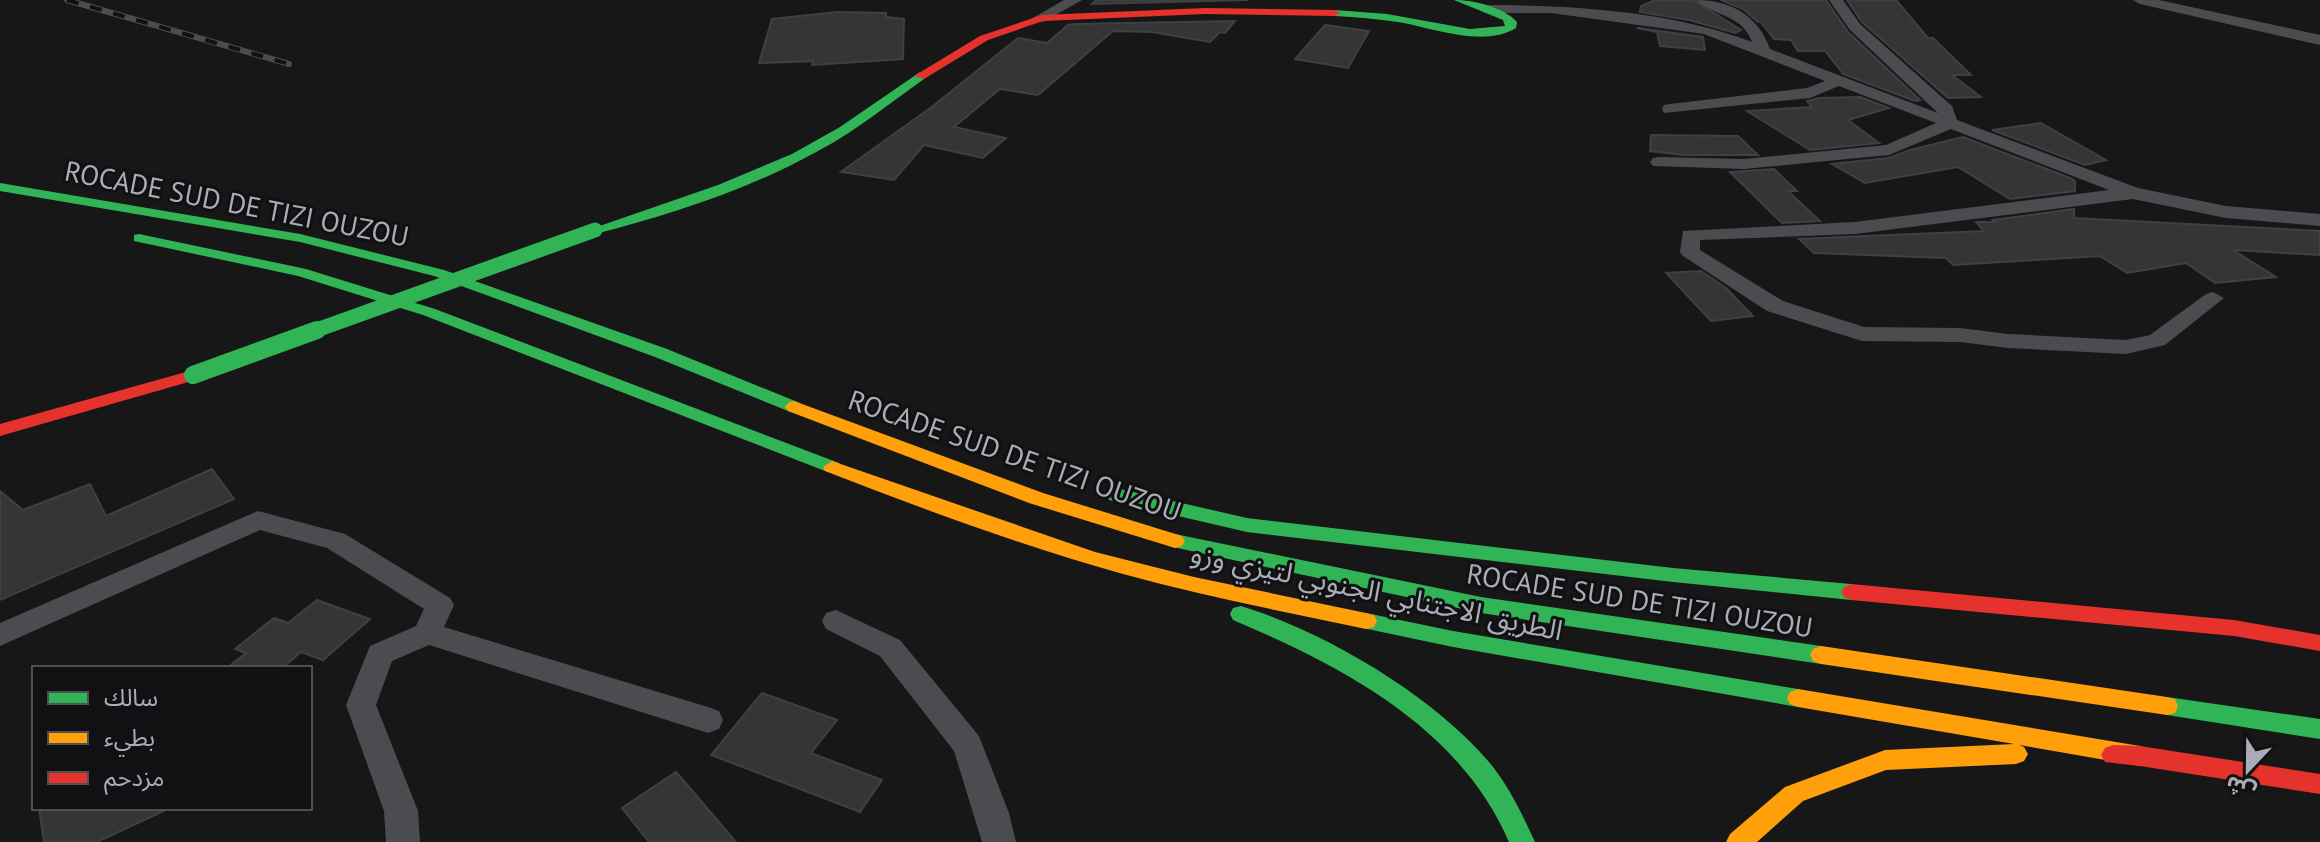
<svg xmlns="http://www.w3.org/2000/svg" width="2320" height="842" font-family="'PT Sans','Noto Sans Arabic',sans-serif">
<rect width="100%" height="100%" fill="#171717"/>
<g fill="#353536" stroke="#3f4043" stroke-width="2">
<polygon points="1096,0 1248,0 1092,4"/>
<polygon points="1655,0 1693,0 1741,30 1735,33 1689,20 1640,12 1641,6"/>
<polygon points="1721,0 1826,0 1848,32 1920,100 1915,101 1843,74 1825,51 1798,51 1791,40 1774,39 1760,21 1758,22 1743,9"/>
<polygon points="1847,0 1896,0 1928,38 1933,38 1971,75 1952,75 1981,97 1948,98 1862,22"/>
<polygon points="838,12 886,13 886,17 904,19 903,59 812,65 813,61 759,63 772,19"/>
<polygon points="1235,21 1225,33 1220,32 1210,42 1152,32 1113,31 1038,95 1000,89 954,127 1006,138 983,158 924,145 894,180 841,172 933,106 1018,38 1047,43 1068,25 1074,24"/>
<polygon points="1325,25 1369,31 1348,68 1295,59"/>
<polygon points="1637,28 1703,37 1705,50 1660,46 1657,32"/>
<polygon points="1860,97 1889,108 1848,120 1879,143 1810,150 1747,111 1812,107 1807,101 1819,98"/>
<polygon points="2041,123 2106,160 2085,165 1992,130"/>
<polygon points="1651,135 1738,136 1758,155 1684,155 1650,151"/>
<polygon points="1963,137 2070,178 2075,181 2075,191 2010,199 1958,167 1865,183 1832,164 1889,158 1910,150"/>
<polygon points="1774,169 1797,191 1788,191 1820,221 1782,223 1730,172"/>
<polygon points="2074,209 2074,218 2320,231 2320,255 2233,250 2276,277 2215,283 2186,263 2127,273 2100,256 1953,265 1946,258 1814,253 1799,239 1984,231 1976,222 1996,222 1993,220"/>
<polygon points="1701,271 1726,288 1753,316 1711,321 1666,273"/>
<polygon points="212,469 234,499 0,600 0,491 23,510 90,484 106,516"/>
<polygon points="317,600 370,619 323,660 301,652 282,668 227,668 246,653 235,649 274,618 288,623"/>
<polygon points="762,693 837,720 811,753 882,780 860,812 711,755"/>
<polygon points="676,772 695,794 736,842 649,842 622,808"/>
<polygon points="39,808 170,808 97,842 44,842"/>
</g>
<g fill="none" stroke-linecap="round" stroke-linejoin="round">
<g fill="#4b4c50" fill-rule="evenodd">
<polygon points="1064,0 1082,0 1043,22 1033,22 1031,19"/>
<path d="M1696,0C1730,0 1758,15 1770,49L1938,113L1850,30L1829,0H1843L1860,24L1952,106L1957,120L2138,188L2226,206L2320,214V226L2226,218L2133,199L1855,234L1700,240V250L1783,301L1864,327L1960,328L2008,334L2126,340L2150,335L2206,294L2213,292L2224,298L2165,345L2126,354L2008,348L1960,342L1862,341L1767,311L1683,256L1680,252L1683,231L1855,222L2109,190L1951,129L1889,155L1744,169L1653,166L1650,162L1653,158L1659,157L1744,159L1886,145L1936,123L1839,86L1810,98L1664,113L1662,109L1664,105L1670,104L1807,88L1825,81L1704,34L1551,13H1485L1478,9L1485,5C1572,5 1671,11 1752,42C1742,14 1715,17 1696,0Z"/>
<polygon points="2133,0 2159,0 2320,35 2320,45 2140,4"/>
<polygon points="258,511 345,534 450,598 454,605 444,627 708,707 719,711 723,720 719,729 708,733 429,645 392,661 376,705 418,811 420,842 386,842 384,811 346,705 370,646 416,626 424,609 327,548 260,530 0,646 0,623"/>
<polygon points="836,610 900,640 979,736 1009,813 1016,842 982,842 954,751 880,656 826,629 822,621 826,613"/>
</g>
<g fill="#30b455" fill-rule="evenodd">
<path d="M1454,0C1473,0 1504,7 1517,22L1516,28C1484,48 1433,28 1398,22C1377,19 1356,17 1335,16L1330,13L1335,10L1387,14L1470,29L1505,26L1503,20Z"/>
<path d="M920,72L926,76L924,79C890,103 856,131 818,151C750,189 670,215 595,234L588,230L718,185L792,154L840,127Z"/>
<polygon points="0,183 300,234 444,270 667,349 800,403 803,407 794,413 788,411 655,357 434,276 300,242 0,191"/>
<polygon points="139,234 306,269 435,309 839,463 841,467 832,473 825,471 423,315 298,276 134,241 134,235"/>
<polygon points="1116,488 1247,518 1673,568 1851,584 1858,587 1861,592 1858,597 1851,600 1673,582 1247,532 1109,500 1106,495"/>
<polygon points="1175,534 1481,597 1821,646 1829,649 1832,655 1829,661 1821,664 1481,613 1168,546 1165,541 1168,536"/>
<path d="M1241,606C1325,632 1432,695 1489,762C1509,786 1522,814 1535,842H1509C1459,727 1344,667 1233,620L1230,614L1233,608Z"/>
<polygon points="1366,613 1453,631 1798,689 1806,692 1809,698 1806,704 1798,707 1453,647 1358,627 1355,621 1358,615"/>
<polygon points="2167,697 2320,719 2320,739 2167,715 2159,713 2156,706 2159,699"/>
</g>
<g fill="#ff9f0a" fill-rule="evenodd">
<polygon points="794,401 1043,493 1182,536 1185,541 1182,546 1175,548 1029,503 788,411 785,407 788,403"/>
<path d="M832,461L1095,552L1194,577L1366,613L1374,615L1377,621L1374,627L1366,629C1285,612 1203,596 1123,574C1022,546 923,509 825,471L823,467Z"/>
<polygon points="1821,646 2167,697 2175,699 2178,706 2175,713 2167,715 1821,664 1813,661 1810,655 1813,649"/>
<polygon points="1798,689 2140,746 2148,749 2152,756 2148,763 2140,766 2019,745 2024,747 2028,754 2024,761 2016,764 1886,770 1803,801 1757,842 1726,842 1730,834 1785,787 1885,750 2014,744 1798,707 1790,704 1787,698 1790,692"/>
</g>
<g fill="#e5322d" fill-rule="evenodd">
<polygon points="1205,8 1335,10 1340,13 1335,16 1205,14 1043,21 988,40 924,79 914,76 980,36 1042,15"/>
<polygon points="193,370 199,371 202,375 199,379 0,436 0,424"/>
<polygon points="1851,584 2234,620 2320,635 2320,651 2234,636 1851,600 1844,597 1841,592 1844,587"/>
<polygon points="2113,745 2140,746 2320,774 2320,794 2140,766 2105,762 2101,755 2105,748"/>
</g>
<defs>
<polyline id="rail" points="67,0 289,64"/>
</defs>
<use href="#rail" stroke="#4b4c4f" stroke-width="6"/>
<use href="#rail" stroke="#111113" stroke-width="4" stroke-dasharray="12" stroke-linecap="butt"/>
<polyline stroke="#30b455" stroke-width="15" points="311,332 595,230"/>
<polyline stroke="#30b455" stroke-width="18" points="193,375 317,330"/>
</g>
<g text-anchor="middle" dominant-baseline="central" stroke-width="6" stroke-linejoin="round" paint-order="stroke">
<g font-size="28" fill="#a8adb8" stroke="#111113">
<text transform="translate(237 203) rotate(11)">ROCADE SUD DE TIZI OUZOU</text>
<text transform="translate(1015 455) rotate(19)">ROCADE SUD DE TIZI OUZOU</text>
<text transform="translate(1377 591) rotate(12)">الطريق الاجتنابي الجنوبي لتيزي وزو</text>
<text transform="translate(1640 600) rotate(9)">ROCADE SUD DE TIZI OUZOU</text>
</g>
</g>
<rect x="32" y="666" width="280" height="144" fill="#111113" stroke="#4d4f55" stroke-width="2"/>
<rect x="48" y="692" width="40" height="12" fill="#30b455" stroke="#4d4f55" stroke-width="2"/>
<text x="104" y="706" font-size="24" fill="#a8adb8">سالك</text>
<rect x="48" y="732" width="40" height="12" fill="#ff9f0a" stroke="#4d4f55" stroke-width="2"/>
<text x="104" y="746" font-size="24" fill="#a8adb8">بطيء</text>
<rect x="48" y="772" width="40" height="12" fill="#e5322d" stroke="#4d4f55" stroke-width="2"/>
<text x="104" y="786" font-size="24" fill="#a8adb8">مزدحم</text>
<g transform="translate(2248 770) rotate(202)" stroke="#111113" stroke-width="6" paint-order="stroke">
<path d="M0-6L14 30L0 20L-14 30Z" fill="#a8adb8"/>
<text y="-12" font-size="22" font-weight="bold" text-anchor="middle" fill="#a8adb8">ش</text>
</g>
</svg>
